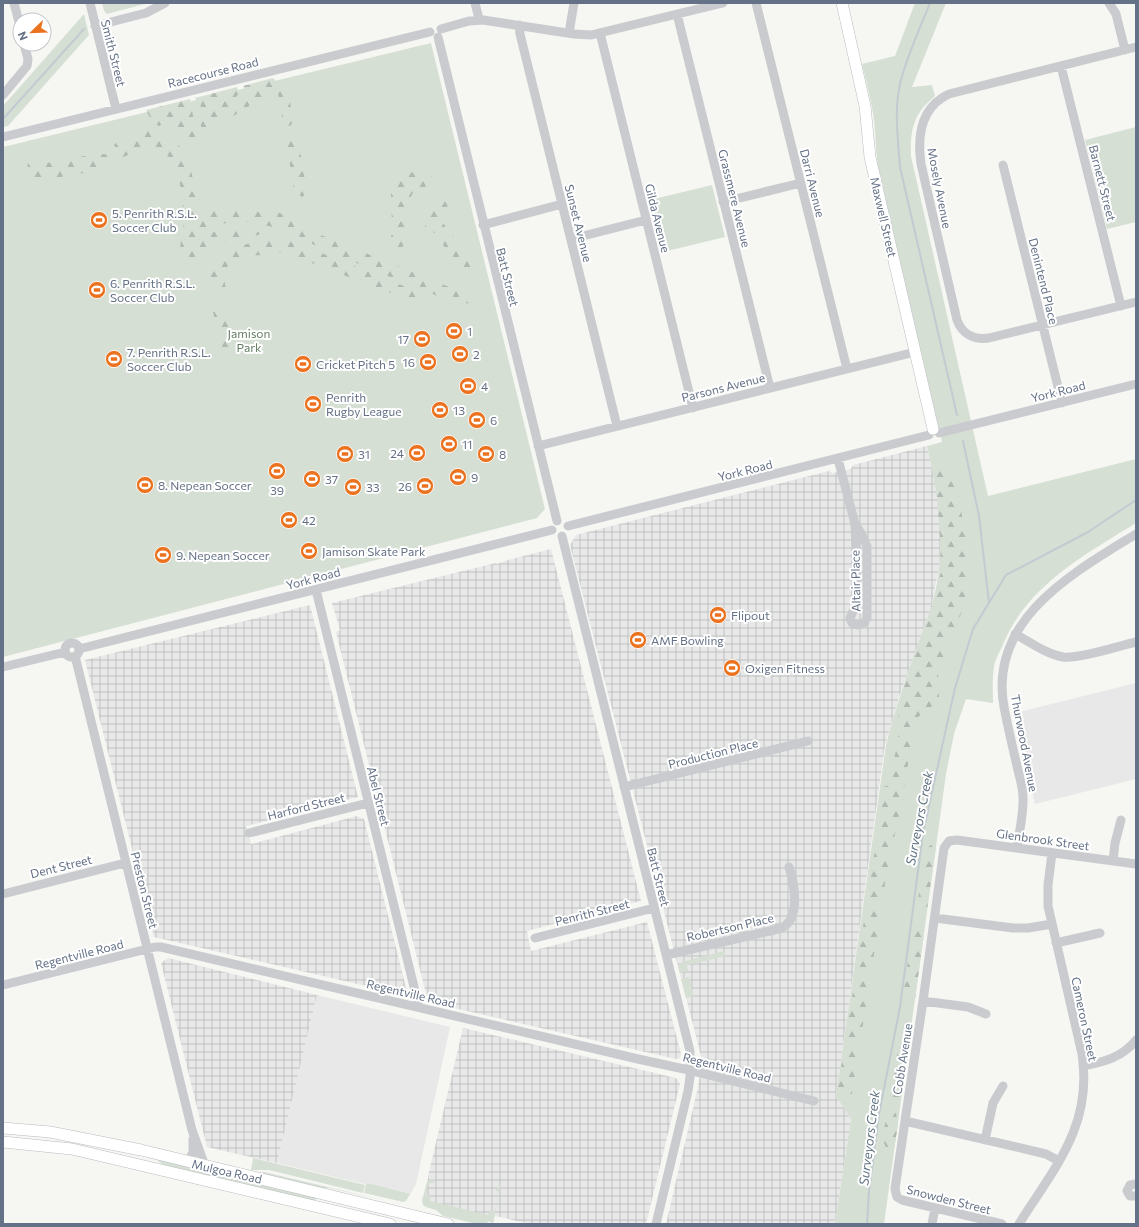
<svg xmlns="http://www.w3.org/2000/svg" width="1139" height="1227" viewBox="0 0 1139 1227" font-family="Commissioner,sans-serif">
<defs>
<pattern id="industrial-grid" width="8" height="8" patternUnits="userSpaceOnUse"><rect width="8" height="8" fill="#e7e8e7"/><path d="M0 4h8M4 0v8" fill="none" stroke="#bfc0c1"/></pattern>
<pattern id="forest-firs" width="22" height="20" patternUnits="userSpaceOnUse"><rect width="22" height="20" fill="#d6dfd4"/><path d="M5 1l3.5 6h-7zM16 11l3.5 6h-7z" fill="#b1b9b2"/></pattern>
</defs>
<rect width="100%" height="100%" fill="#f6f7f3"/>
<path fill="#e7e8e7" d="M1136,683V779L1035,804L1015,713Z
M317,995L450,1027L416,1184L410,1195L277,1163Z"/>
<path fill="url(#industrial-grid)" d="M927,446L937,492L941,542L939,568L931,608L899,697L885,745L836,1096L851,1119L835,1224H666L698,1087L702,1060L570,545L576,535L829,471L833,473L851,469L853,465Z
M551,549L641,901L527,931L531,951L647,922L681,1054L680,1058L676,1059L428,1002L336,632L340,630L332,603L496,563L497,564L508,560Z
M310,605L358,797L246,826L251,844L357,816L364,819L406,988L401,994L154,937L85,660Z
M168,958L317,995L277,1163L207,1147L161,963Z
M463,1028L676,1078L680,1084L646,1224H531L495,1216L493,1223L427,1207L424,1205L429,1172Z"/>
<path fill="#d6dfd4" d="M102,3H148L107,14L104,11Z
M915,3H946L912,87L932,85L935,96C914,113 910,129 911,156L988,496L1136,459V523C1083,556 1026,586 1002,647C999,653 995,660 994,667C992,679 993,691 993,703L966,699L954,734L946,774L884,1224H835L851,1119L836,1096L886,745C894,711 906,679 917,646C927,620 937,595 939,567C944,526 936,486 927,446L942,442L878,166C875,148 876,131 873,113C870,96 866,80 862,64L895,56Z
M84,14L89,35L8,126L3,127V106Z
M431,43L545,509L537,518L3,657V147Z
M1136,127V222L1107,229L1085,140Z
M712,185L725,237L663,252L650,200Z
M724,951L726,956L687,965L688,971L680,973L678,967L682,962Z
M689,977L694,996L686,998L681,979Z
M157,1158L316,1196L315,1203L195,1174L162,1164L157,1160Z
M253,1158L365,1185L363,1193L269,1170H251Z
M264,1172L277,1175L387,1201L329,1188H312L257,1173Z
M431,1179L434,1180V1183H429L426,1194L430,1196V1201L488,1215L490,1210L495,1211L499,1192L495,1190L499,1187L502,1180L493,1222L488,1221L487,1224H477L443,1216L436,1210L426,1207L423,1205L422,1200L427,1182Z
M366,1184H371L410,1194L406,1201L401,1202L399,1200V1201L364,1193Z"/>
<path fill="url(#forest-firs)" d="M273,78L289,94L293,122L290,126L285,125L283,122L277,88L205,134L200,124L204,111L195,98L237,87L239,93L236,97L243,103L250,99L243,86Z
M190,99L195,127L201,138L191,144L173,130L166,123L159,126L153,123L146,110Z
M149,127C163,135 181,143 188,158L200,208L280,213L312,228L321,235L469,295L481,300L483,306L479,309L470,304L438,296L373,270L310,243L289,230L248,222L226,223L197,231L196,241L211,232L245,230L263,232L258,235L214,244L203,249L198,259L193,261L184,256L180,250L181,238L185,217L179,178L183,176V171L178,170L174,159L151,149L144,150L145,159L137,162L130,154L90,172L54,178L48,175L42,176L39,180L30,177L27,171L28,163L34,159L55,164L84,156L103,154L110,155L118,151L114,145L122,137L126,144L130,146L127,139L135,136L138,138Z
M294,132C301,152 306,173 305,195L302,197L294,191L285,133Z
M423,169L434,179L433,185L415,189L403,211L407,242L399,250L386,249L392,234L391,189L403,175Z
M437,201L448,202L447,210L442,220L447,230L471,254L476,265L470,270L477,280L472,285L462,275L461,263L447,254L439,234L425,230L426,213Z
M279,238L299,244L426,295V300L417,303L283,252L244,257L228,266L224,278L226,289L219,292L209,286L204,269C228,248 249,241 279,238Z
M219,309L225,313L232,342L228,349L222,348L213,312Z
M954,468L968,551L965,604L938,670L939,701L918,717L908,764L901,807L888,865L852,1094L843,1093L838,1087L882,806L883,787L890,785L900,725L897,707L927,622L941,572L940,536L935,472Z
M933,843L936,847L927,909L922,912L917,907L925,850Z
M918,929L924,934L915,999L909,1002L903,998L911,939Z
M906,1008L911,1015L910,1035C901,1044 908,1052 901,1062L896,1061C897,1054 900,1046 900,1039C899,1025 898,1020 906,1008Z
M900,1067L904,1070L900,1100L896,1101L892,1097L894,1072Z
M896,1113L898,1125L894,1149L889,1150L886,1148L882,1137L887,1116Z"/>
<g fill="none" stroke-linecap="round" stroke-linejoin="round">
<path stroke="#c2cbd1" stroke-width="2" d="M930,3C920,28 906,58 900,84C894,111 898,140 900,167L957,415
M3,119L84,29
M963,441L979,516L989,603
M867,1224L869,1191L879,1114L900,1007L923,833L955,688L973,629L1006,575L1088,532L1136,500"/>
<defs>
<path id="major" d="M842,3L865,106L870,157L933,429
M3,1128L50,1132L141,1150L448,1224
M3,1142L72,1149L390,1224"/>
</defs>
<use href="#major" stroke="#b9bcc0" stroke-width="12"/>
<path stroke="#c9cbcf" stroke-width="9" d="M14,3L20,26
M90,3L116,109
M475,3L479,19
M756,3L847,369
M1109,3L1116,14L1125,50
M677,14L770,388
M519,25L520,34L617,426
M95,26L146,13L165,3
M441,29L469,21L483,20L574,34L591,35L723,3
M569,33L574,3
M600,33L693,408
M438,37L557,521
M1136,47L949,94C921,107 917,136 921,164L957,320C962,334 974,340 989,338L1136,302
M1061,66L1121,306
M3,95L27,66L28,59L24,44
M3,137L430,32
M1003,165L1062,403
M723,202L801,183
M483,225L562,204
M571,239L646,220
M939,433L1136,384
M538,446L915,352
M838,459L855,524L856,547V601L855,607L850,618L852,623L858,625L864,623L867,618V546L862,535L855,524
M568,526L929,435
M562,536L690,1051V1077L688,1091L656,1224
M316,590L419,1007
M1015,634C1030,642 1046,654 1063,657C1080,659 1118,646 1136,642
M65 650a7 7 0 1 1 14 0a7 7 0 1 1-14 0Z
M79,649L552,530
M75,656L192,1130L205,1166
M3,667L65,652
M624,787L808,741
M249,833L368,803
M1017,848C1019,832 1024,812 1023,797C1023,788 1020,779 1018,770C1013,749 1008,728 1004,707C988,619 1073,573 1136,534
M1113,861L1115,843L1121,820
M3,894L125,863
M935,918L1013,928H1028L1052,924
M535,938L654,908
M1056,943L1100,933
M666,955L774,930C778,929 783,928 786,925C800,913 794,882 789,867
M3,985L155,947H161L638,1059L684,1069L814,1101
M923,1001L968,1007L986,1014
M1083,1066C1104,1062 1123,1057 1136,1040
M905,1121L895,1189L897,1197L902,1200L1002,1224
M985,1140L993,1103L1003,1086
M1059,1161L1046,1154L905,1121L923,1001L944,848L949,841L957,840L1136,864
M187,1162L193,1153V1139
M1136,1184L1130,1185L1127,1191L1130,1196H1136
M932,1224L935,1208
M1019,1224C1054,1168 1093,1126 1082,1054L1048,906V885L1052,853"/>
<use href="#major" stroke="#fff" stroke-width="11"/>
</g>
<defs>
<symbol id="stadium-disc" viewBox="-11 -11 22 22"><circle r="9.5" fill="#eb721f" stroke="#fff"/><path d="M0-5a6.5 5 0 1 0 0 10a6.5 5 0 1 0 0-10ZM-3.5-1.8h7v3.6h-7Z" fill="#fff"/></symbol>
</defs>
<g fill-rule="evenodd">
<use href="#stadium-disc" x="89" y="210" width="20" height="20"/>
<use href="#stadium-disc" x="87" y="280" width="20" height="20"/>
<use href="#stadium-disc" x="444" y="321" width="20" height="20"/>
<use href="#stadium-disc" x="412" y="329" width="20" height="20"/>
<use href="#stadium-disc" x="450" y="344" width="20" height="20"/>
<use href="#stadium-disc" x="104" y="349" width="20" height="20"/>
<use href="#stadium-disc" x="418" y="352" width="20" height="20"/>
<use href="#stadium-disc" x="293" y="354" width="20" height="20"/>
<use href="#stadium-disc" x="458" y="376" width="20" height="20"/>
<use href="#stadium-disc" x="303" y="394" width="20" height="20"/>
<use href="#stadium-disc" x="430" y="400" width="20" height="20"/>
<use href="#stadium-disc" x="467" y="410" width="20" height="20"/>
<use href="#stadium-disc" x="439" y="434" width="20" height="20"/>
<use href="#stadium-disc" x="407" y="443" width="20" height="20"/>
<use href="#stadium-disc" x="335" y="444" width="20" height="20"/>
<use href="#stadium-disc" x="476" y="444" width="20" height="20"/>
<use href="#stadium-disc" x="267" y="461" width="20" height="20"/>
<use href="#stadium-disc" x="448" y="467" width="20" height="20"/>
<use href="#stadium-disc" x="302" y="469" width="20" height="20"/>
<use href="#stadium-disc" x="135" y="475" width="20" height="20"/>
<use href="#stadium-disc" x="415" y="476" width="20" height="20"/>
<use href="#stadium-disc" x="343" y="477" width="20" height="20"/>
<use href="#stadium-disc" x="279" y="510" width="20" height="20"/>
<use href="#stadium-disc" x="299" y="541" width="20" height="20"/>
<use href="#stadium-disc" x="153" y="545" width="20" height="20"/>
<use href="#stadium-disc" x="708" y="605" width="20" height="20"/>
<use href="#stadium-disc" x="628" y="630" width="20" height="20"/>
<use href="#stadium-disc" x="722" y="658" width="20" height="20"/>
</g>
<g text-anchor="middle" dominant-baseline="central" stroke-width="4" stroke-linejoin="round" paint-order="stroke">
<g font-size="12" fill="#647186" stroke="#fff">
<text transform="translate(114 53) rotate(76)">Smith Street</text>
<text transform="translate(213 72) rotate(-14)">Racecourse Road</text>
<text transform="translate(813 183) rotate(76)">Darri Avenue</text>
<text transform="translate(1103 183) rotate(76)">Barnett Street</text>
<text transform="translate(940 188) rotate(79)">Mosely Avenue</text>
<text transform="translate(735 198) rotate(76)">Grassmere Avenue</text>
<text transform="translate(884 217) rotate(77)">Maxwell Street</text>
<text transform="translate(658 218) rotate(76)">Gilda Avenue</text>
<text transform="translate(579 223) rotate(76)">Sunset Avenue</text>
<text transform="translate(508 277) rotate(76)">Batt Street</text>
<text transform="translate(1044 281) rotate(76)">Denintend Place</text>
<text transform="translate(723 387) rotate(-14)">Parsons Avenue</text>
<text transform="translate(1058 391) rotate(-14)">York Road</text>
<text transform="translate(745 470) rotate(-14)">York Road</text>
<text transform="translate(313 578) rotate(-15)">York Road</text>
<text transform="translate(855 581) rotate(-91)">Altair Place</text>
<text transform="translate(1025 743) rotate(79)">Thurwood Avenue</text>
<text transform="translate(713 753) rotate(-14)">Production Place</text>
<text transform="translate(379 796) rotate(76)">Abel Street</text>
<text transform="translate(306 806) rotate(-14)">Harford Street</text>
<text transform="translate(1043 839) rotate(8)">Glenbrook Street</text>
<text transform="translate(61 866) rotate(-14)">Dent Street</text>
<text transform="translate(659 877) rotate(76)">Batt Street</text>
<text transform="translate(145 890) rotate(76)">Preston Street</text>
<text transform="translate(592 912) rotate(-14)">Penrith Street</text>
<text transform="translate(730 927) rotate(-13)">Robertson Place</text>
<text transform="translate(79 954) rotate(-14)">Regentville Road</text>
<text transform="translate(411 993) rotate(13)">Regentville Road</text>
<text transform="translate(1085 1019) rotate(78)">Cameron Street</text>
<text transform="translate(902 1059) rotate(-81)">Cobb Avenue</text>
<text transform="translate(727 1067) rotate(14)">Regentville Road</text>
<text transform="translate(227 1171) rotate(13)">Mulgoa Road</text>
<text transform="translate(949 1199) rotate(14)">Snowden Street</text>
</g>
<g font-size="12" fill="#647186" stroke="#fff" text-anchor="start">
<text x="112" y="213">5. Penrith R.S.L.<tspan x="112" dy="14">Soccer Club</tspan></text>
<text x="110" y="283">6. Penrith R.S.L.<tspan x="110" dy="14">Soccer Club</tspan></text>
<text x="467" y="331">1</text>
<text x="409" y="339" text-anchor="end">17</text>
<text x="127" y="352">7. Penrith R.S.L.<tspan x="127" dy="14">Soccer Club</tspan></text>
<text x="473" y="354">2</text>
<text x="415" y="362" text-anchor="end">16</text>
<text x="316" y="364">Cricket Pitch 5</text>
<text x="481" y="386">4</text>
<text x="326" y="397">Penrith<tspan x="326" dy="14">Rugby League</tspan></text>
<text x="453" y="410">13</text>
<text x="490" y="420">6</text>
<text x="462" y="444">11</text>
<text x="404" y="453" text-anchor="end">24</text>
<text x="358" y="454">31</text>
<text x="499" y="454">8</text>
<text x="471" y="477">9</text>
<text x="325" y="479">37</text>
<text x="158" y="485">8. Nepean Soccer</text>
<text x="412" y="486" text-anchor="end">26</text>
<text x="366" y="487">33</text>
<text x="277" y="490" text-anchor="middle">39</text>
<text x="302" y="520">42</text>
<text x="322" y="551">Jamison Skate Park</text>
<text x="176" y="555">9. Nepean Soccer</text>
<text x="731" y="615">Flipout</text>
<text x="651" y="640">AMF Bowling</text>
<text x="745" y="668">Oxigen Fitness</text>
</g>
<g font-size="12" fill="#647d64" stroke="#fff">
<text x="249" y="333">Jamison<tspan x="249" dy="14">Park</tspan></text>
</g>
<g font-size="13" font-style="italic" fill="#607382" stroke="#fff">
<text transform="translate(919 818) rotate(-79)">Surveyors Creek</text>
<text transform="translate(869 1138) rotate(-83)">Surveyors Creek</text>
</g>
</g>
<rect width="1139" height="1227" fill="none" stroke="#647186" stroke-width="8"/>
<g transform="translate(32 32) rotate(247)"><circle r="19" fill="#ffffff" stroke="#c1c6cf"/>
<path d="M0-3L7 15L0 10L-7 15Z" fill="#eb721f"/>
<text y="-6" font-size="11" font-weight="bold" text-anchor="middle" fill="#647186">N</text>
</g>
</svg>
